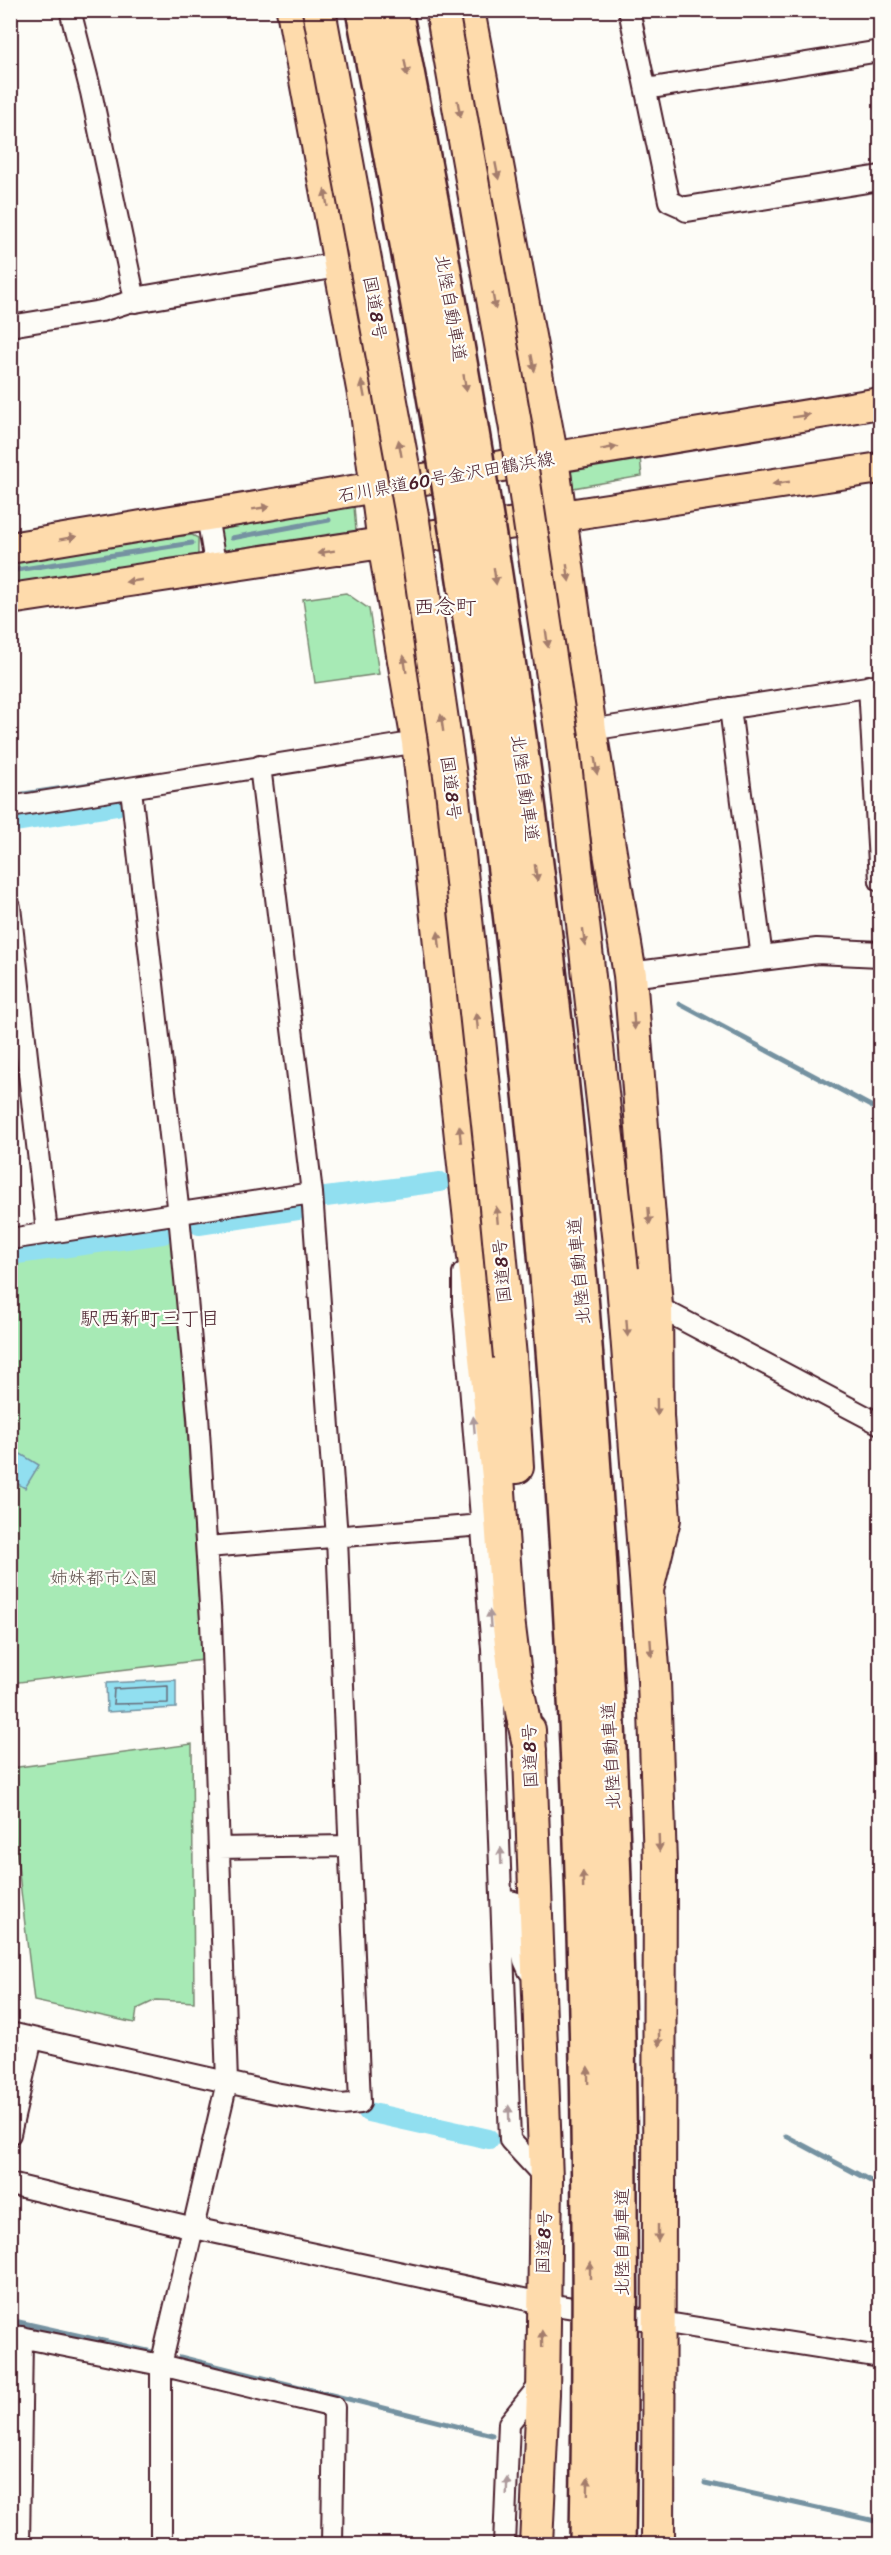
<svg xmlns="http://www.w3.org/2000/svg" width="891" height="2555" viewBox="0 0 891 2555" font-family="Sriracha,'Klee One',sans-serif">
<rect width="100%" height="100%" fill="#fdfcf7"/>
<filter id="ink" filterUnits="userSpaceOnUse"><feTurbulence type="fractalNoise" baseFrequency=".0167" numOctaves="2"/><feDisplacementMap in="SourceGraphic" scale="12" xChannelSelector="R" yChannelSelector="G"/><feConvolveMatrix kernelMatrix="1 2 1 2 8 2 1 2 1" color-interpolation-filters="sRGB"/></filter>
<g filter="url(#ink)">
<path fill="#a7eab5" stroke="#788470" stroke-width="1.5" d="M640,457L642,476L573,488L571,469Z
M354,506L356,531L222,551L217,530Z
M192,535L198,538V554L194,558L11,585V556Z
M346,593L369,609L379,674L315,683L303,599Z
M174,1237L203,1660L11,1683L10,1260Z
M192,1744L194,2002L156,2000L137,2009L135,2023L34,2001L11,1806V1768Z"/>
<path fill="#91dff0" stroke="#7592a1" stroke-width="1.5" d="M19,1453L39,1465L25,1488L11,1480V1467Z
M176,1680V1708L107,1712L106,1683Z"/>
<g fill="none" stroke-linecap="round" stroke-linejoin="round">
<path stroke="#666c7a" stroke-width="1.5" d="M168,1686V1703L113,1704L114,1689Z"/>
<path stroke="#7592a1" stroke-width="5" d="M232,538L329,520
M10,571L192,543
M10,796L125,779
M680,1004L880,1111
M786,2136L880,2186
M10,2320L152,2352
M180,2357L492,2435
M705,2483L880,2522"/>
<path stroke="#91dff0" stroke-width="20" d="M14,822L116,806
M318,1198L440,1182
M199,1225L298,1210
M10,1255L163,1234
M368,2112L489,2139"/>
<defs>
<path id="minor" d="M629,10L669,201L687,209
M646,89L880,51
M10,326L101,311L135,300L91,92L70,10
M207,516L216,569
M869,686L880,881
M730,708L762,958
M590,730L880,685
M131,789L179,1215L198,1416L211,1621L227,2082L161,2365V2544
M10,807L418,742
M10,907L47,1232
M10,1239L312,1193
M463,1273V1302L492,1649L510,2140L546,2179
M656,1306L880,1424
M207,1547L483,1525
M219,1848L349,1846
M507,1901L514,1902L524,1960L529,1971
M10,2033L275,2093L342,2105L360,2103L337,1538L312,1193L260,766
M10,2134L32,2038
M10,2184L194,2228L542,2303L880,2357
M10,2335L161,2365L334,2407L332,2544
M19,2544L22,2337
M504,2544L509,2423L543,2381"/>
<path id="tertiary" d="M687,209L880,178
M135,300L338,265
M630,975L817,951L880,954"/>
<path id="primary" d="M10,548L880,403
M10,599L880,468"/>
<path id="trunk" d="M293,10L366,405L384,543L418,742L498,1477L508,1619L516,1683L530,1750
M468,10L552,459L590,730L630,975L656,1306L657,1416L664,1519L647,1590
M622,1270L654,1680L660,1864L658,2544
M510,1357L517,1467
M529,1730L546,2179L543,2394L536,2544"/>
</defs>
<use href="#minor" stroke="#4a1f2b" stroke-width="24"/>
<use href="#tertiary" stroke="#4a1f2b" stroke-width="28"/>
<use href="#primary" stroke="#4a1f2b" stroke-width="34"/>
<use href="#trunk" stroke="#4a1f2b" stroke-width="36"/>
<use href="#minor" stroke="#fdfcf7" stroke-width="20"/>
<use href="#tertiary" stroke="#fdfcf7" stroke-width="24"/>
<use href="#primary" stroke="#fedbac" stroke-width="30"/>
<use href="#trunk" stroke="#fedbac" stroke-width="32"/>
<defs>
<path id="trunk-bridge" d="M319,10L413,521L452,789L489,1133L510,1357
M442,10L516,429L562,737L622,1270"/>
<path id="motorway-bridge" d="M363,10C420,304 472,598 508,895C574,1443 597,1993 587,2544
M395,10C468,383 530,759 567,1137C612,1607 627,2072 618,2544"/>
</defs>
<use href="#trunk-bridge" stroke="#4a1f2b" stroke-width="36" stroke-linecap="butt"/>
<use href="#motorway-bridge" stroke="#4a1f2b" stroke-width="38" stroke-linecap="butt"/>
<use href="#trunk-bridge" stroke="#fedbac" stroke-width="32"/>
<use href="#motorway-bridge" stroke="#fedbac" stroke-width="33"/>
</g>
<defs><path id="oneway-solid" d="M-6-.8H1V-3.2L6.5 0L1 3.2V.8H-6Z" transform="scale(1.5)"/></defs>
<g fill="#a47d6c">
<use href="#oneway-solid" transform="translate(406 68) rotate(79)"/>
<use href="#oneway-solid" transform="translate(459 109) rotate(80)"/>
<use href="#oneway-solid" transform="translate(497 171) rotate(79)"/>
<use href="#oneway-solid" transform="translate(326 198) rotate(-100)"/>
<use href="#oneway-solid" transform="translate(494 301) rotate(80)"/>
<use href="#oneway-solid" transform="translate(533 363) rotate(79)"/>
<use href="#oneway-solid" transform="translate(465 383) rotate(80)"/>
<use href="#oneway-solid" transform="translate(363 389) rotate(-101)"/>
<use href="#oneway-solid" transform="translate(801 416) rotate(-9)"/>
<use href="#oneway-solid" transform="translate(400 448) rotate(-100)"/>
<use href="#oneway-solid" transform="translate(609 448) rotate(-10)"/>
<use href="#oneway-solid" transform="translate(781 483) rotate(172)"/>
<use href="#oneway-solid" transform="translate(261 508) rotate(-9)"/>
<use href="#oneway-solid" transform="translate(68 538) rotate(-10)"/>
<use href="#oneway-solid" transform="translate(326 552) rotate(171)"/>
<use href="#oneway-solid" transform="translate(568 573) rotate(82)"/>
<use href="#oneway-solid" transform="translate(495 576) rotate(82)"/>
<use href="#oneway-solid" transform="translate(134 581) rotate(172)"/>
<use href="#oneway-solid" transform="translate(547 639) rotate(82)"/>
<use href="#oneway-solid" transform="translate(405 664) rotate(-99)"/>
<use href="#oneway-solid" transform="translate(442 723) rotate(-98)"/>
<use href="#oneway-solid" transform="translate(596 766) rotate(81)"/>
<use href="#oneway-solid" transform="translate(536 873) rotate(82)"/>
<use href="#oneway-solid" transform="translate(584 937) rotate(83)"/>
<use href="#oneway-solid" transform="translate(439 940) rotate(-96)"/>
<use href="#oneway-solid" transform="translate(477 1021) rotate(-96)"/>
<use href="#oneway-solid" transform="translate(634 1021) rotate(86)"/>
<use href="#oneway-solid" transform="translate(460 1134) rotate(-96)"/>
<use href="#oneway-solid" transform="translate(497 1215) rotate(-95)"/>
<use href="#oneway-solid" transform="translate(649 1216) rotate(86)"/>
<use href="#oneway-solid" transform="translate(627 1328) rotate(86)"/>
<use href="#oneway-solid" transform="translate(657 1407) rotate(89)"/>
<use href="#oneway-solid" transform="translate(651 1648) rotate(86)"/>
<use href="#oneway-solid" transform="translate(659 1843) rotate(88)"/>
<use href="#oneway-solid" transform="translate(583 1880) rotate(-91)"/>
<use href="#oneway-solid" transform="translate(659 2038) rotate(90)"/>
<use href="#oneway-solid" transform="translate(588 2075) rotate(-91)"/>
<use href="#oneway-solid" transform="translate(658 2233) rotate(90)"/>
<use href="#oneway-solid" transform="translate(590 2270) rotate(-90)"/>
<use href="#oneway-solid" transform="translate(542 2339) rotate(-91)"/>
<use href="#oneway-solid" transform="translate(588 2486) rotate(-89)"/>
</g>
<g fill="#ac999b">
<use href="#oneway-solid" transform="translate(474 1425) rotate(-95)"/>
<use href="#oneway-solid" transform="translate(490 1619) rotate(-94)"/>
<use href="#oneway-solid" transform="translate(501 1856) rotate(-92)"/>
<use href="#oneway-solid" transform="translate(509 2114) rotate(-92)"/>
<use href="#oneway-solid" transform="translate(507 2486) rotate(-88)"/>
</g>
</g>
<g text-anchor="middle" dominant-baseline="central" stroke-width="4.5" stroke-linejoin="round" paint-order="stroke">
<g font-size="18" fill="#4a1f2b" stroke="#fdfcf7">
<text transform="translate(375 308) rotate(80)">国道8号</text>
<text transform="translate(451 308) rotate(80)">北陸自動車道</text>
<text transform="translate(446 477) rotate(-10)">石川県道60号金沢田鶴浜線</text>
<text transform="translate(451 788) rotate(83)">国道8号</text>
<text transform="translate(525 788) rotate(82)">北陸自動車道</text>
<text transform="translate(502 1271) rotate(-95)">国道8号</text>
<text transform="translate(579 1271) rotate(-95)">北陸自動車道</text>
<text transform="translate(530 1756) rotate(-92)">国道8号</text>
<text transform="translate(611 1756) rotate(-93)">北陸自動車道</text>
<text transform="translate(544 2242) rotate(-88)">国道8号</text>
<text transform="translate(622 2242) rotate(-90)">北陸自動車道</text>
</g>
<g font-size="18" fill="#61524e" stroke="#fdfcf7">
<text x="104" y="1578">姉妹都市公園</text>
</g>
<g font-size="20" fill="#4a1f2b" stroke="#fdfcf7">
<text x="150" y="1318">駅西新町三丁目</text>
</g>
<g font-size="21" fill="#4a1f2b" stroke="#fdfcf7">
<text x="445" y="607">西念町</text>
</g>
</g>
<rect width="891" height="2555" fill="none" stroke="#fdfcf7" stroke-width="36"/>
<rect x="18" y="18" width="855" height="2519" fill="none" stroke="#4a1f2b" stroke-width="2" filter="url(#ink)"/>
</svg>
